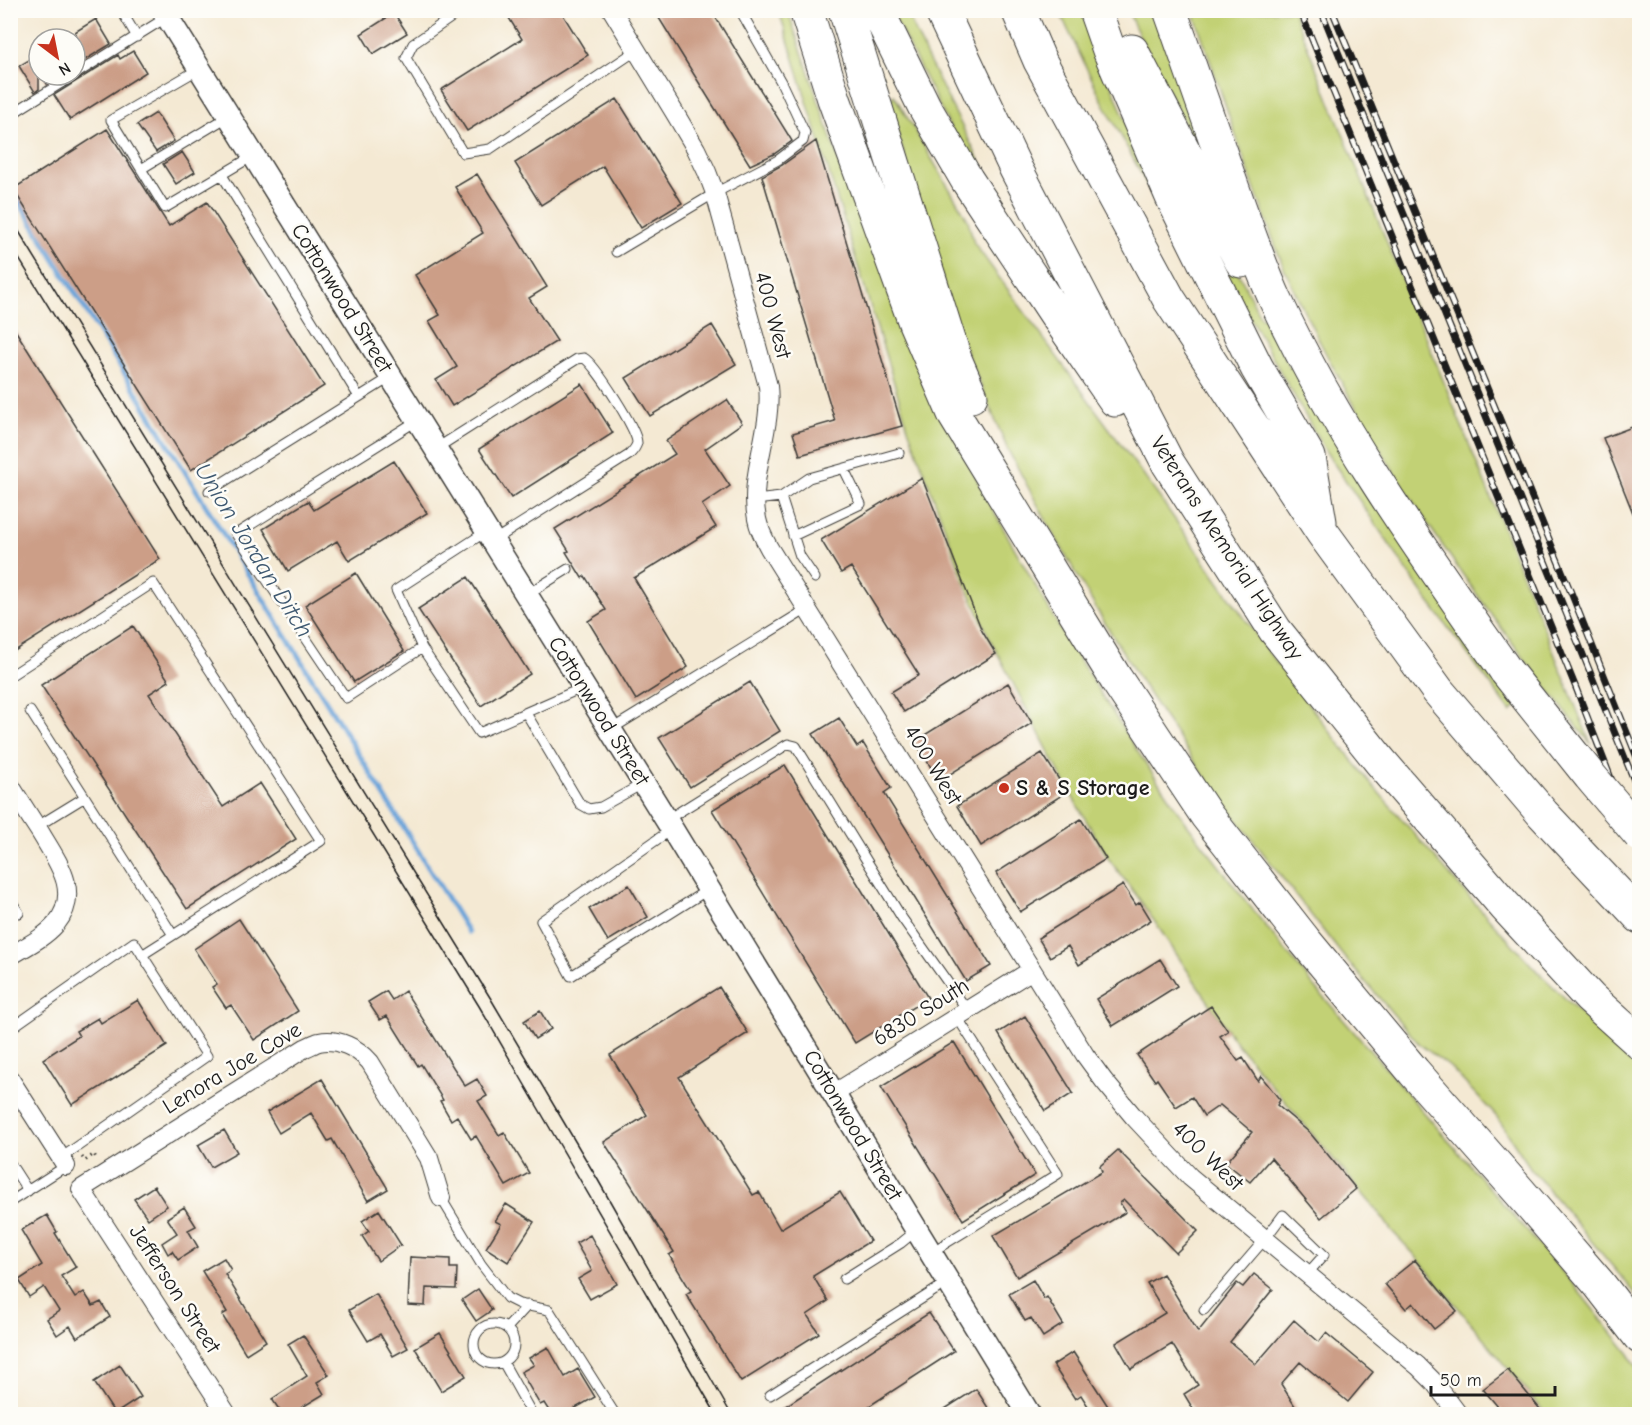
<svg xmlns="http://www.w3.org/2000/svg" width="1650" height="1425" viewBox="0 0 1650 1425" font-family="'Comic Neue',sans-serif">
<rect width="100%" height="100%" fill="#fdfcf7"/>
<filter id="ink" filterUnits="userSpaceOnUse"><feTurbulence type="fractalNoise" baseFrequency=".0167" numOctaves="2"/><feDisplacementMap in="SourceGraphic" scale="12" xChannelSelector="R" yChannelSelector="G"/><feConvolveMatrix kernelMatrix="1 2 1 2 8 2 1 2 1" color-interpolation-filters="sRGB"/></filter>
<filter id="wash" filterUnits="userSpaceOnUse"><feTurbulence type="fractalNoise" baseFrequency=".008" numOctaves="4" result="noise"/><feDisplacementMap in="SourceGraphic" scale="24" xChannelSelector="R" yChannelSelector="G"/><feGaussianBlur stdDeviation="1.35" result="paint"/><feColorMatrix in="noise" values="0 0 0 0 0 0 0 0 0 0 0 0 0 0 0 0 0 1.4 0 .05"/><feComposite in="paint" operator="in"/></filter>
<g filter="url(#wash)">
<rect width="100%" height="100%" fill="#f4e9d3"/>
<path fill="#c2d174" stroke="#6f7648" stroke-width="1.5" d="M779,11H788L839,161L954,434L989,503L1063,634L1136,749L1182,817L1245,900L1314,986L1573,1284L1629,1354L1639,1370V1414H1546L1413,1253L1391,1230L1383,1218L1237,1044L1140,900L1108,858L1069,791L989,637L964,580L908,428Z
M891,11H906L927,57L982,166L973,172Z
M1059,11H1082L1164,217L1100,96Z
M1128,11H1153L1168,46L1206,159H1203L1135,27Z
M1193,11H1293L1591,744C1473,597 1362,441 1284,268C1277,251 1271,234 1265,217C1239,149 1217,79 1193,11Z
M1143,83L1261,318L1265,316L1290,368L1292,367L1517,705L1511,712L1426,598L1326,452L1233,288Z
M894,95L968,220L974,243L1157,494L1277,664L1368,780L1463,890L1535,969L1639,1070V1298L1531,1169L1497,1117L1450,1067L1419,1044L1343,956L1235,817L1200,770L1143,685L1097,610L1049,526L1007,448L959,334L888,102Z"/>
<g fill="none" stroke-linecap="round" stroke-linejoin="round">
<path stroke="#69a3d9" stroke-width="5" d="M10,187L468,932"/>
</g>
<g id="blocks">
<path fill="#cc9e87" d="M504,10H560L588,55L467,131L441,90L522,39Z
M654,10H711L792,141L774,154L750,165Z
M394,13L407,33L373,54L361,34Z
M96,19L111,44L75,66V32Z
M133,51L146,72L70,120L54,95L118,55L120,59Z
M39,54V89L35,92L19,66Z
M42,75H61L47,84Z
M617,99L682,203L641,228L603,166L541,205L515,163Z
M156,113L174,141L156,152L137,125Z
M107,129L169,226L207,202L324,386L191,470L13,189Z
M816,141L902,426L800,455L793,433L835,421L762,176L782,165Z
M182,152L195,172L176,184L163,164Z
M477,174L547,287L529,298L557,341L452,406L436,380L457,367L429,321L440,315L415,275L483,233L455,187Z
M10,322L160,559L10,654Z
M712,325L736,364L650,416L626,378Z
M582,384L613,433L511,498L479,449Z
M727,400L742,423L705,449L730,486L702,505L716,527L634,578L688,667L636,700L588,621L606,610L585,576L582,578L566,552L569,551L555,529L675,454L666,441Z
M1640,424V528H1639L1603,438Z
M394,461L427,513L349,561L337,541L288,571L263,529L308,501L314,510Z
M922,478L982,631L996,654L904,712L891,692L919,675L851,567L841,573L821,540Z
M356,573L404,651L354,682L305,605Z
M468,577L530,674L481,706L418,609Z
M133,626L169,681L149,694L223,807L260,783L296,839L187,909L41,685Z
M750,682L780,731L690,787L659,738Z
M1008,683L1032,723L939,781L915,741Z
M839,718L857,747L863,743L891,788L884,793L991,966L966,981L813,734Z
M1042,753L1067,792L981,846L957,806Z
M785,765L928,998L855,1043L712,810Z
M1081,819L1106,859L1020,912L996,873Z
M629,885L648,917L608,941L589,909Z
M1123,885L1136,905L1140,902L1151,920L1079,965L1068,946L1050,957L1038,938Z
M239,919L298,1011L254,1040L231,1005L226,1008L212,987L217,984L194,949Z
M1160,959L1177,986L1113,1026L1096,999Z
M719,987L748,1033L679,1077L753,1195L759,1192L780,1229L840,1192L870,1241L813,1276L828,1301L807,1315L819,1333L741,1382L686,1294L691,1291L669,1255L674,1252L604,1142L647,1115L610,1055Z
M386,991L392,1000L405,991L465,1086L477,1079L487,1096L478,1101L499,1135L504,1132L529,1173L506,1186L476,1136L471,1139L457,1116L451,1120L440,1101L443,1100L421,1064L418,1066L387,1016L380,1020L368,1002Z
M138,1000L167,1046L72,1105L43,1059L79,1036L76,1031L98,1018L101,1023Z
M1211,1006L1228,1031L1220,1036L1238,1061L1243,1058L1258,1081L1261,1076L1280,1100L1277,1105L1310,1133L1356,1189L1321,1218L1271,1158L1250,1182L1226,1163L1252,1132L1220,1105L1204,1116L1192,1097L1176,1107L1157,1079L1155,1081L1137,1055Z
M540,1011L551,1029L535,1039L524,1021Z
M1025,1016L1073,1093L1045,1111L998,1033Z
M954,1042L1035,1175L963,1220L881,1087Z
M322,1079L388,1189L368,1201L332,1139L328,1141L311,1113L279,1133L267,1112Z
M224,1130L237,1152L211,1167L198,1145Z
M1118,1150L1198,1231L1176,1253L1124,1200L1120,1203L1126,1212L1017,1277L993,1236L1102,1172L1100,1166Z
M154,1186L167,1206L148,1219L134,1199Z
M506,1204L534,1222L508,1262L486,1248L501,1224L495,1221Z
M184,1207L196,1226L188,1230L198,1247L178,1260L172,1251L168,1254L162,1243L177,1233L167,1218Z
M379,1210L401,1245L378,1261L362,1236L369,1231L362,1221Z
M47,1215L57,1232L55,1233L76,1267L61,1276L75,1298L84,1292L93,1306L101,1302L110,1317L77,1338L70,1326L57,1335L47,1319L59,1311L44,1287L29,1297L19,1280L42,1265L21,1230Z
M590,1235L617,1284L590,1299L578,1279L592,1271L576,1243Z
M410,1257L450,1259V1268H457L456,1289L426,1288L425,1306L408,1305Z
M224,1258L231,1270L225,1274L266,1341L246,1354L222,1315L227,1312L202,1271Z
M1415,1260L1457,1311L1434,1329L1413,1303L1406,1309L1385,1284Z
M1163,1274L1198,1332L1237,1283L1243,1287L1254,1274L1273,1289L1230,1342L1256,1364L1294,1320L1319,1342L1326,1333L1373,1372L1348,1402L1300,1362L1281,1384L1300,1414H1196L1184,1394L1198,1385L1172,1344L1131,1369L1116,1343L1165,1313L1147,1283Z
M1033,1280L1044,1299L1047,1297L1063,1324L1043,1337L1031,1318L1025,1321L1009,1294Z
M478,1289L492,1310L476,1321L462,1300Z
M376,1294L408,1348L393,1356L380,1334L368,1341L349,1310Z
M929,1313L954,1351L857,1414H773Z
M440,1333L466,1376L441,1391L415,1348Z
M303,1335L329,1375L317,1382L324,1394L291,1414H282L272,1399L307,1376L288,1344Z
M548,1347L565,1377L578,1369L595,1397L565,1414H551L544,1403L540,1405L521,1372L534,1365L529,1358Z
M1073,1352L1102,1397L1113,1414H1093L1081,1395L1075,1399L1053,1365Z
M120,1365L141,1397L115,1414L94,1382Z
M1508,1370L1544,1414H1504L1483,1389Z
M976,1389L992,1414H937Z"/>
</g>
</g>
<g filter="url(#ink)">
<use href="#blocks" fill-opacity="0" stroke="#3c3b37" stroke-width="1.5"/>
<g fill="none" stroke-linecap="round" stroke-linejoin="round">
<defs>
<path id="service" d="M121,10L137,37
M462,10L413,44L406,58L463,153L490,149L637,50
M199,69L111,120L165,208L253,156
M10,115L167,17
M141,169L229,116
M222,175L359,397
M616,252L715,193L778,160L803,141L805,133L781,82L740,10
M418,420L236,534L346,698L422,648L479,733L584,687
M437,448L577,359L584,358C595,364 638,431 637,443C636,448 632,452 629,455L493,541
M209,491L391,377
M781,497L809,478L899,453
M755,500L781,497L800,556L815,578
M793,536L861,504L844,469
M526,595L568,569
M422,648L396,590L487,531
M10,676L153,583L321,841L142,955
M30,711L173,935
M526,713L580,804L589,809L601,807L644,783
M610,730L807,609
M668,819L788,744L796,746L902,918L968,1011
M36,827L85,797
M672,829L541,921L571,976L709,889
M10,899L19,913
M10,1029L134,942L207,1056L61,1158
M10,1163L28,1191
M441,1198L481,1264L507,1298L519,1304L549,1310L615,1414
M10,1202L66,1166
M930,1253L1058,1174L957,1017
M844,1279L901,1243L917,1230
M1204,1310L1265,1239L1283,1215L1324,1255L1307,1274
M474 1344a20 20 0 1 1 40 0a20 20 0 1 1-40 0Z
M507,1328L528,1305
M503,1362L532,1414
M770,1395L948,1282"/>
<path id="minor" d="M612,10L676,115L696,149L707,172L715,193L768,386C773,430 748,475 757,519C759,529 764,539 769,548L1032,970L1085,1055L1104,1081L1134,1117L1190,1177L1418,1366L1434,1382L1458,1414
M10,785C20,801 30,817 40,832C57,861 82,892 56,924C44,938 25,947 10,956
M10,1079L66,1166
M835,1093L1032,970
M227,1414L81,1189L305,1048C310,1046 315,1043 319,1042C338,1038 358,1048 370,1062L429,1158L441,1198"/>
<path id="tertiary" d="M163,10L672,829L1029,1414"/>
<path id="motorway" d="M806,10L834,99L915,323L955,416L1116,679L1207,816L1305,941L1414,1072L1519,1191L1599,1284L1640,1337
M845,10L955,359L971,396
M877,10L924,106L967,180L1057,316L1115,400
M941,10L1016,169L1168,463L1275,630L1380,761L1505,906L1590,998L1640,1043
M1018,10L1040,61L1169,299L1322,532L1438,691L1543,814L1640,917
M1095,10L1109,50L1172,197L1257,368L1309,457L1320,522
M1170,10C1191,69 1211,128 1232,186C1246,225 1259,264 1276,301C1338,434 1422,551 1506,671
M1132,51L1241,261"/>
</defs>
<use href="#service" stroke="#3c3b37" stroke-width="11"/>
<use href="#minor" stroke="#3c3b37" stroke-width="20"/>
<use href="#tertiary" stroke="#3c3b37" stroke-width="25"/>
<use href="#motorway" stroke="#3c3b37" stroke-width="35"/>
<path stroke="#3c3b37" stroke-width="3" stroke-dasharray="1.5 4.5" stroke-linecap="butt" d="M82,1157L85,1161L94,1154L97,1160"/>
<use href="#service" stroke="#fff" stroke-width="9"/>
<use href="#minor" stroke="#fff" stroke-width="18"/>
<use href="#tertiary" stroke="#fff" stroke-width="22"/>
<use href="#motorway" stroke="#fff" stroke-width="33"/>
<path stroke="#1c1c1c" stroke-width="1.5" d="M10,217L491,999L598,1180L731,1414
M10,244L479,1006L716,1414"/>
<defs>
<path id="rail" d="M1300,10L1576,688L1640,853
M1321,10L1640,795
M1332,10L1572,595L1640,765"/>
</defs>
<use href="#rail" stroke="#1c1c1c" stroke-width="7"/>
<use href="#rail" stroke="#fdfcf7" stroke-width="4.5" stroke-dasharray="14" stroke-linecap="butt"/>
<defs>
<path id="motorway-bridge" d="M1506,671L1590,776L1640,835"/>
</defs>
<use href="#motorway-bridge" stroke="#3c3b37" stroke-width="35" stroke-linecap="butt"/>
<use href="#motorway-bridge" stroke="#fff" stroke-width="33"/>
</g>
</g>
<circle fill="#c8321e" stroke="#fdfcf7" stroke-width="2" cx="1004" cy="788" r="6"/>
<g text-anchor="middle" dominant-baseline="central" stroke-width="5" stroke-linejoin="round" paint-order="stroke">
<g font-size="22" fill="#1c1c1c" stroke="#fdfcf7">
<text transform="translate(342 298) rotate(58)">Cottonwood Street</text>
<text transform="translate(773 315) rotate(75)">400 West</text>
<text transform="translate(1227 548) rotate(57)">Veterans Memorial Highway</text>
<text transform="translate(599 711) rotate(58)">Cottonwood Street</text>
<text transform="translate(933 765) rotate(58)">400 West</text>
<text transform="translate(921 1012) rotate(-32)">6830 South</text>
<text transform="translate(232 1068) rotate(-31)">Lenora Joe Cove</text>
<text transform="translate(853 1125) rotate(59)">Cottonwood Street</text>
<text transform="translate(1208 1156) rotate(44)">400 West</text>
<text transform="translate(175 1289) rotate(57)">Jefferson Street</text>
</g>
<g font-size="22" font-weight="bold" fill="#1c1c1c" stroke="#fdfcf7" text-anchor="start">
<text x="1016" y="788">S &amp; S Storage</text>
</g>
<g font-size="24" font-style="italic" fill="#3f5971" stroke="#fdfcf7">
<text transform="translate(254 550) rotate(58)">Union Jordan Ditch</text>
</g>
</g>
<rect width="1650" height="1425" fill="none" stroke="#fdfcf7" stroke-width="36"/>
<g transform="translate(57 57) rotate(148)"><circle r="28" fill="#fdfcf7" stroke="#a3a29f" stroke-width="1.5"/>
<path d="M0-4.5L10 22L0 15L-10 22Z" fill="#c8321e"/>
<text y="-9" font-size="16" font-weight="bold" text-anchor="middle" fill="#1c1c1c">N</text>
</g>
<path d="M1431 1386v9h124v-9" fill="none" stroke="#1c1c1c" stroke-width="3"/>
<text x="1440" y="1386" font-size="18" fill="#1c1c1c" stroke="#fdfcf7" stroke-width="4.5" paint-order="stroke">50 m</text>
</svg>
